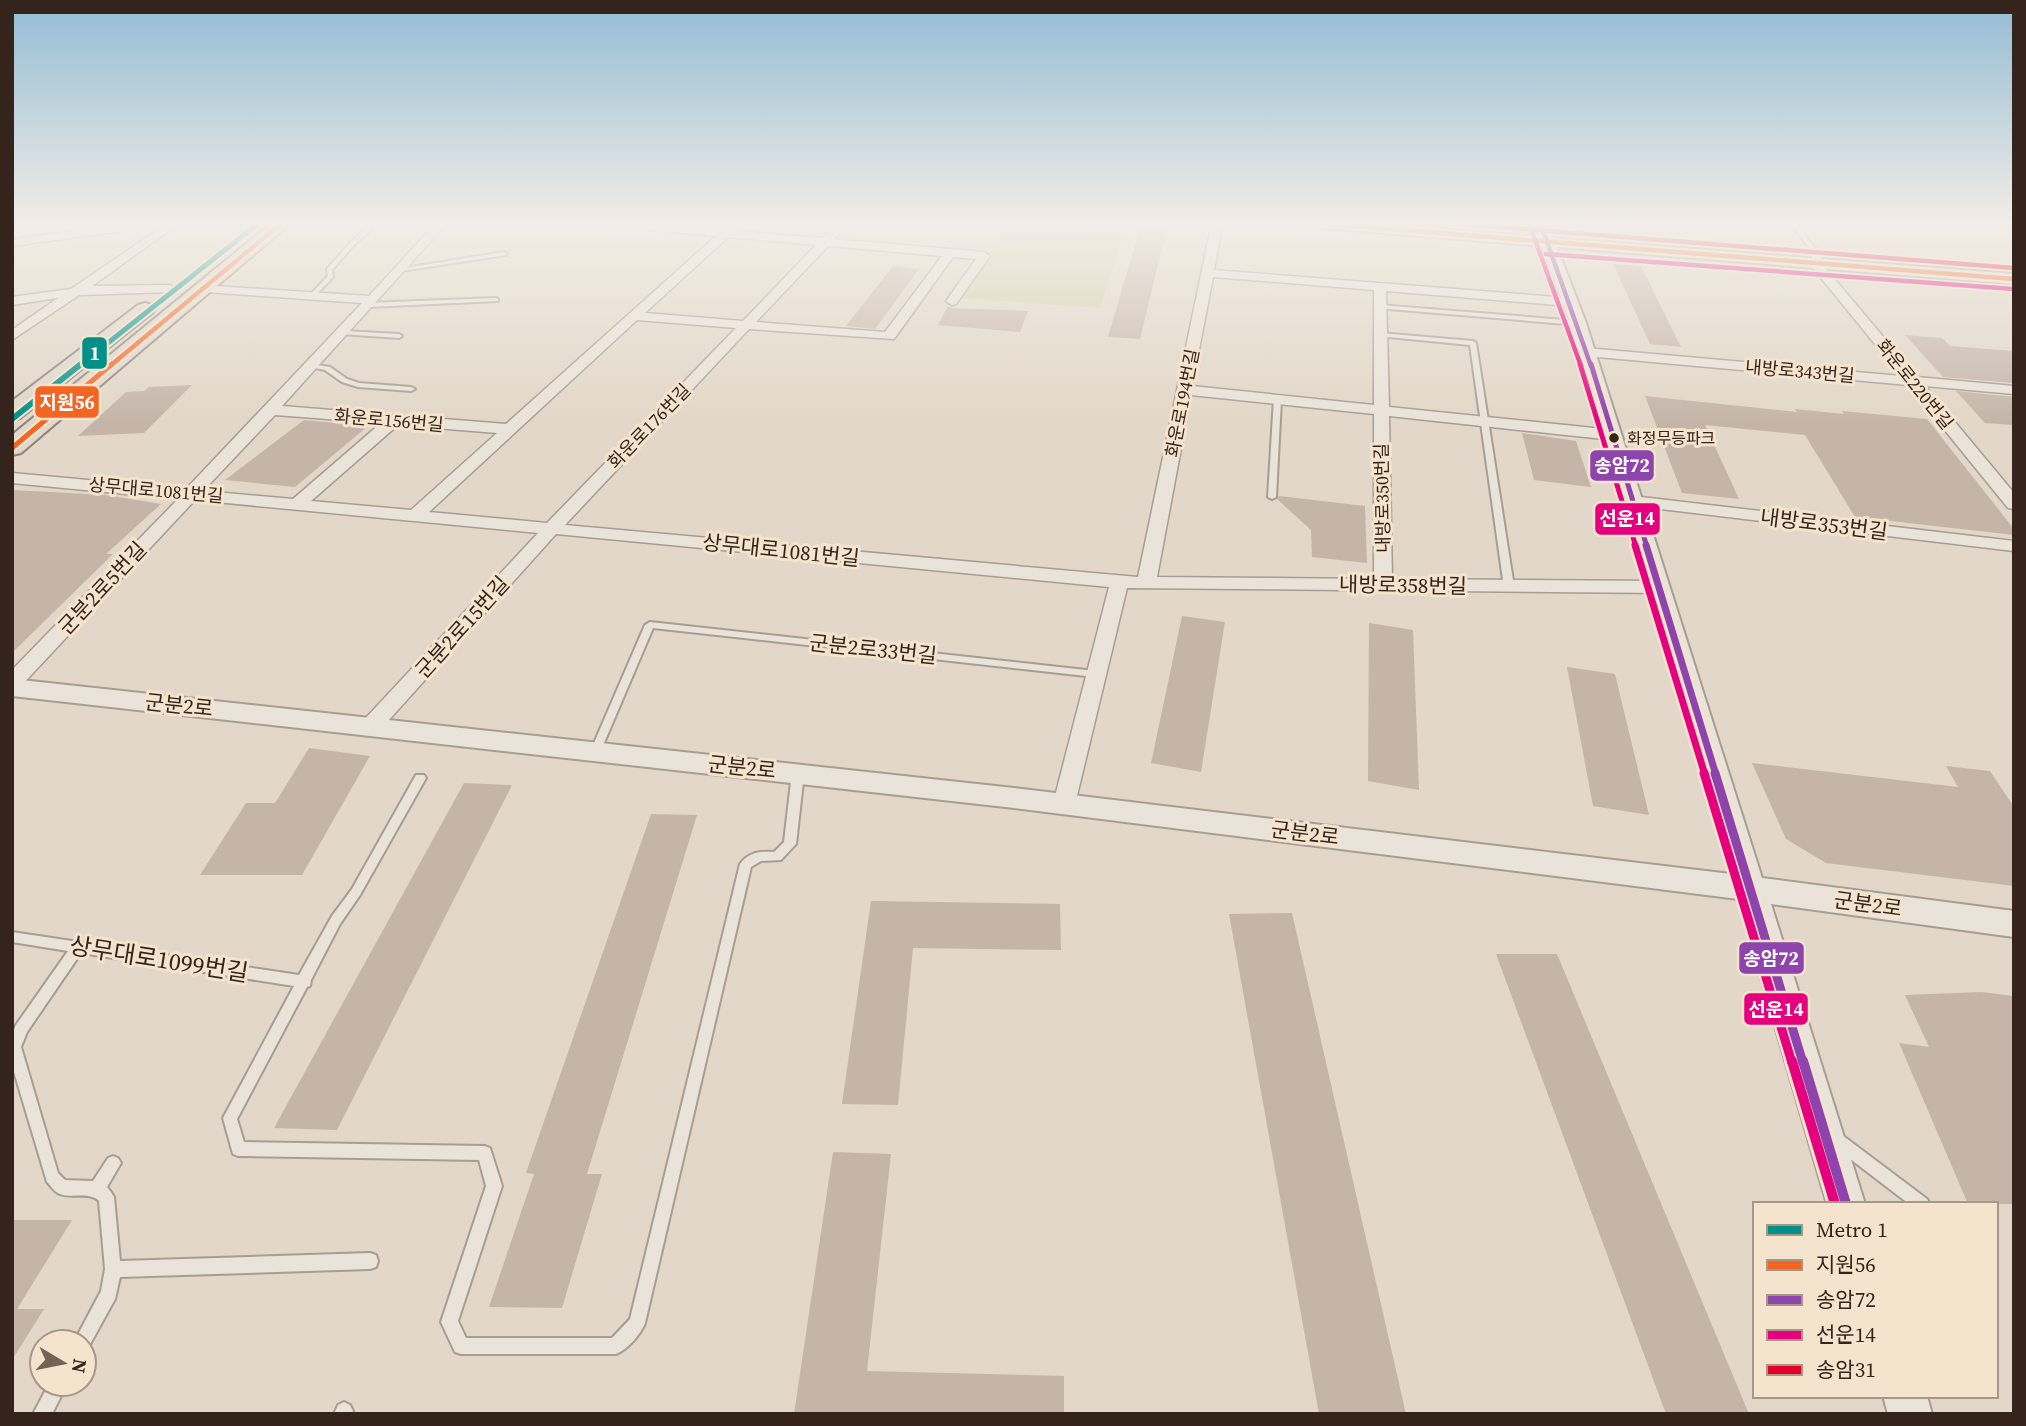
<svg xmlns="http://www.w3.org/2000/svg" width="2026" height="1426" viewBox="0 0 2026 1426" font-family="'Source Serif 4','Noto Sans KR',serif">
<rect width="100%" height="100%" fill="#e2d7c8"/>
<path fill="#d5d0aa" d="M1011,224L1125,230L1100,308L960,298Z"/>
<path fill="#c5b5a9" d="M1141,225L1167,227L1140,339L1108,337Z
M1613,264L1641,266L1681,347L1650,344Z
M893,266L919,269L875,329L846,326Z
M948,306L953,308L1028,311L1020,332L938,325Z
M1905,335L1942,338L1950,346L2014,351V383L1943,377Z
M192,385L144,433L78,436L126,392L144,391L149,387Z
M1956,391L2014,397V425L1985,423Z
M1645,396L1797,412L1795,409L1844,414L1842,411L1927,419L2014,529V535L1855,517L1805,435L1705,425L1739,499L1682,493Z
M304,420L368,426L295,487L225,480Z
M1522,433L1576,441L1591,487L1534,480Z
M12,490L106,495L161,504L106,554H113L12,653Z
M1279,496L1365,506L1367,563L1312,557L1311,530L1277,499Z
M1182,616L1225,622L1201,772L1151,763Z
M1369,623L1413,630L1419,790L1368,781Z
M1567,667L1615,674L1649,815L1593,806Z
M309,748L370,756L302,875H200L246,803H275Z
M1752,763L1958,787L1946,766L1990,771L2014,807V886L1826,863L1786,839Z
M464,783L512,785L337,1130L274,1128Z
M651,814L697,815L587,1174H602L562,1308L489,1307L534,1174L526,1173Z
M871,901L1060,904L1061,950L913,948L898,1105L842,1104Z
M1292,913L1406,1414H1319L1229,914Z
M1496,954H1557L1749,1414H1666Z
M1982,992L2014,996V1204H1968L1899,1043L1929,1047L1905,995Z
M833,1152L891,1154L867,1371L1064,1376V1414H794Z
M12,1220H72L17,1309H44L12,1360Z"/>
<g fill="none" stroke-linecap="round" stroke-linejoin="round">
<defs>
<path id="service" d="M366,222H372L369,232L354,245L332,270L333,277L314,297H310V295L328,276L327,269L350,243L364,230Z
M1790,222H1795L1818,252V254H1814Z
M504,252L507,254L506,255L401,271L398,269Z
M496,298L498,299V301L368,307L365,305L368,303Z
M1379,305L1578,321L1581,323L1578,325L1377,308L1376,307Z
M343,331L399,334L402,336L399,338L341,334V332Z
M1380,333L1473,341L1476,343L1514,587L1512,589H1506L1504,587L1470,345L1378,336L1377,335Z
M312,364L330,367L347,379L359,383L411,387L415,389L411,391L358,387L342,382L325,370L310,367L309,366Z
M1274,398L1281,400L1276,497L1272,499L1268,497Z
M650,622L1095,671L1100,674L1095,677L653,628L601,750L600,753H592L591,750L645,625Z
M798,769L802,770L804,773L796,844L781,860L761,861L751,867L645,1323C641,1334 627,1350 616,1354H461L455,1352L441,1322L486,1186L479,1160L238,1156L233,1154L223,1118L294,986L81,953L27,1032L21,1047L58,1173L65,1180L93,1181L108,1158L113,1156L118,1158L121,1163L107,1187L111,1192L114,1197L120,1261L370,1253L376,1255L378,1261L376,1267L370,1269L120,1277L115,1299L88,1348L84,1350V1342H74L101,1291L105,1269L99,1201C88,1191 72,1199 60,1194C54,1192 51,1186 47,1182L12,1065V1034L16,1025L68,951L12,942V932L299,975L332,916L352,889L416,775H424L426,778L360,895L340,924L311,980L310,986L307,987L237,1119L244,1142L485,1146L490,1148L502,1186L458,1321L466,1338H612L630,1319L740,864C749,852 760,851 774,852L784,842L792,773L794,770Z
M1837,1133L1842,1135L1927,1199L1930,1204H1909L1832,1145L1830,1140L1832,1135Z
M49,1384H67L52,1414H33Z
M344,1402L350,1405L353,1411L352,1414H334L338,1405Z"/>
<path id="minor" d="M135,222H181L92,286L170,285L176,289L174,292L79,295L12,340V330L58,298L12,305V297L71,289L165,225L12,246V240Z
M437,222H448L282,406L506,424L716,236L599,225L594,222H642L723,230L731,225L737,228L735,231L822,238L837,222H849L834,239L984,252L990,256L956,304L952,305L946,301L976,259L953,257L894,339L749,329L565,525L1138,577L1212,222H1223L1214,270L1569,298L1575,302L1569,306L1386,291L1389,407L1613,430L1621,435L1613,440L1389,416L1392,579L1660,581L1669,587L1660,593L1127,588L1075,804L1072,810L1064,812L1056,810L1053,804L1109,587L556,534L379,731L371,733L363,731L360,726L363,721L538,533L195,500L19,688L12,690V670L178,499L12,483V473L186,489L362,303L204,292L200,291V285L369,296ZM728,237L816,245L743,321L645,313ZM828,246L942,256L885,332L756,322ZM1213,277L1374,290V405L1192,386ZM637,320L736,328L547,523L429,512ZM1191,395L1374,414V579L1157,577ZM275,415L381,423L293,499L203,491ZM398,425L497,433L411,510L311,501Z
M1812,251H1820L1822,264L1917,377L2014,386V394L1925,386L2014,493V509L2008,508L1908,385L1586,356L1579,352L1586,348L1901,376L1812,267Z
M1633,496L2014,541V551L1627,505L1625,501L1627,497Z"/>
<path id="tertiary" d="M1290,222H1355L1539,237L1533,222H1547L1553,238L2014,274V284L1557,247L1586,323L1762,878L2014,911V937L1771,904L1865,1204H1827L1738,899L1014,808L12,696V679L1014,788L1731,874L1570,323L1542,246L1297,226Z
M1883,1396H1927L1932,1414H1888Z"/>
<path id="primary" d="M273,222H292L21,453L12,455V435Z
M145,303L152,305L155,309L152,313L20,418L12,420V401L138,305Z"/>
</defs>
<use href="#service" stroke="#a79d92" stroke-width="4"/>
<use href="#minor" stroke="#a79d92" stroke-width="3"/>
<use href="#tertiary" stroke="#a79d92" stroke-width="4"/>
<use href="#primary" stroke="#8c8279" stroke-width="4"/>
<use href="#service" fill="#eae3da" fill-rule="evenodd"/>
<use href="#minor" fill="#eae3da" fill-rule="evenodd"/>
<use href="#tertiary" fill="#eae3da" fill-rule="evenodd"/>
<use href="#primary" fill="#e1d8cb" fill-rule="evenodd"/>
<defs>
<path id="bus-1-far1" d="M1303,222L2014,279
M110,366L283,222"/>
<path id="bus-1" d="M12,448L112,364"/>
<path id="bus-2-far4" d="M1540,222L1591,366"/>
<path id="bus-2-far3" d="M1591,364L1647,547"/>
<path id="bus-2-far2" d="M1646,545L1716,775"/>
<path id="bus-2-far1" d="M1715,773L1803,1063"/>
<path id="bus-2" d="M1803,1061L1846,1204"/>
<path id="bus-3-far4" d="M1530,226L1581,366
M1546,254L2013,289"/>
<path id="bus-3-far3" d="M1580,364L1636,547"/>
<path id="bus-3-far2" d="M1635,545L1705,775"/>
<path id="bus-3-far1" d="M1704,773L1792,1063"/>
<path id="bus-3" d="M1792,1061L1835,1204"/>
<path id="bus-4" d="M1435,222L2014,268"/>
</defs>
<use href="#bus-1-far1" stroke="#f5e4cd" stroke-width="8"/>
<use href="#bus-1" stroke="#f5e4cd" stroke-width="9"/>
<use href="#bus-2-far4" stroke="#f5e4cd" stroke-width="8"/>
<use href="#bus-2-far3" stroke="#f5e4cd" stroke-width="9"/>
<use href="#bus-2-far2" stroke="#f5e4cd" stroke-width="12"/>
<use href="#bus-2-far1" stroke="#f5e4cd" stroke-width="14"/>
<use href="#bus-2" stroke="#f5e4cd" stroke-width="16"/>
<use href="#bus-3-far4" stroke="#f5e4cd" stroke-width="8"/>
<use href="#bus-3-far3" stroke="#f5e4cd" stroke-width="9"/>
<use href="#bus-3-far2" stroke="#f5e4cd" stroke-width="12"/>
<use href="#bus-3-far1" stroke="#f5e4cd" stroke-width="14"/>
<use href="#bus-3" stroke="#f5e4cd" stroke-width="16"/>
<use href="#bus-4" stroke="#f5e4cd" stroke-width="8"/>
<use href="#bus-1-far1" stroke="#f26522" stroke-width="4.5"/>
<use href="#bus-1" stroke="#f26522" stroke-width="5"/>
<use href="#bus-2-far4" stroke="#8e44ad" stroke-width="4.5"/>
<use href="#bus-2-far3" stroke="#8e44ad" stroke-width="5"/>
<use href="#bus-2-far2" stroke="#8e44ad" stroke-width="7"/>
<use href="#bus-2-far1" stroke="#8e44ad" stroke-width="9"/>
<use href="#bus-2" stroke="#8e44ad" stroke-width="10"/>
<use href="#bus-3-far4" stroke="#e5007d" stroke-width="4.5"/>
<use href="#bus-3-far3" stroke="#e5007d" stroke-width="5"/>
<use href="#bus-3-far2" stroke="#e5007d" stroke-width="7"/>
<use href="#bus-3-far1" stroke="#e5007d" stroke-width="9"/>
<use href="#bus-3" stroke="#e5007d" stroke-width="10"/>
<use href="#bus-4" stroke="#e4002b" stroke-width="4.5"/>
<defs>
<path id="metro-1-far1" d="M79,366L260,222"/>
<path id="metro-1" d="M12,419L81,364"/>
</defs>
<use href="#metro-1-far1" stroke="#f5e4cd" stroke-width="9"/>
<use href="#metro-1" stroke="#f5e4cd" stroke-width="10"/>
<use href="#metro-1-far1" stroke="#009088" stroke-width="5"/>
<use href="#metro-1" stroke="#009088" stroke-width="6"/>
</g>
<linearGradient id="sky" x2="0" y2="1"><stop stop-color="#93bbd5"/><stop offset="0.53" stop-color="#f2ede6"/><stop offset="1" stop-color="#f2ede6" stop-opacity="0"/></linearGradient>
<rect width="2026" height="422" fill="url(#sky)"/>
<circle fill="#34241b" stroke="#f5e4cd" stroke-width="2.5" cx="1614" cy="438" r="6"/>
<g text-anchor="middle" dominant-baseline="central" stroke-width="6" stroke-linejoin="round" paint-order="stroke">
<g font-size="16" fill="#34241b" stroke="#f5e4cd" text-anchor="start">
<text x="1627" y="438">화정무등파크</text>
</g>
<g font-size="18" fill="#34241b" stroke="#f5e4cd">
<text transform="translate(1800 371) rotate(5)">내방로343번길</text>
<text transform="translate(1915 384) rotate(51)">화운로220번길</text>
<text transform="translate(1182 403) rotate(-79)">화운로194번길</text>
<text transform="translate(389 420) rotate(5)">화운로156번길</text>
<text transform="translate(649 426) rotate(-46)">화운로176번길</text>
<text transform="translate(156 490) rotate(5)">상무대로1081번길</text>
<text transform="translate(1382 498) rotate(-91)">내방로350번길</text>
</g>
<g font-size="21" fill="#34241b" stroke="#f5e4cd">
<text transform="translate(1824 524) rotate(7)">내방로353번길</text>
<text transform="translate(781 550) rotate(6)">상무대로1081번길</text>
<text transform="translate(1403 585) rotate(1)">내방로358번길</text>
<text transform="translate(102 588) rotate(-47)">군분2로5번길</text>
<text transform="translate(462 627) rotate(-48)">군분2로15번길</text>
<text transform="translate(873 649) rotate(6)">군분2로33번길</text>
<text transform="translate(179 705) rotate(6)">군분2로</text>
<text transform="translate(742 767) rotate(6)">군분2로</text>
<text transform="translate(1305 833) rotate(7)">군분2로</text>
<text transform="translate(1868 904) rotate(8)">군분2로</text>
</g>
<g font-size="24" fill="#34241b" stroke="#f5e4cd">
<text transform="translate(159 959) rotate(9)">상무대로1099번길</text>
</g>
</g>
<g stroke="#f5e4cd" stroke-width="2.5">
<rect x="81" y="336" width="27" height="34" rx="7" fill="#009088"/>
<rect x="34" y="385" width="66" height="34" rx="7" fill="#f26522"/>
<rect x="1589" y="449" width="66" height="33" rx="7" fill="#8e44ad"/>
<rect x="1594" y="502" width="67" height="34" rx="7" fill="#e5007d"/>
<rect x="1738" y="941" width="67" height="34" rx="7" fill="#8e44ad"/>
<rect x="1743" y="992" width="66" height="34" rx="7" fill="#e5007d"/>
</g>
<g font-size="19" text-anchor="middle" font-weight="bold" fill="#fff">
<text x="95" y="360">1</text>
<text x="67" y="409">지원56</text>
<text x="1622" y="472">송암72</text>
<text x="1627" y="525">선운14</text>
<text x="1771" y="965">송암72</text>
<text x="1776" y="1016">선운14</text>
</g>
<rect width="2026" height="1426" fill="none" stroke="#34241b" stroke-width="28"/>
<rect x="1753" y="1202" width="245" height="196" fill="#f5e4cd" stroke="#a89786" stroke-width="2"/>
<rect x="1767" y="1225" width="35" height="10" fill="#009088" stroke="#a89786" stroke-width="2"/>
<text x="1816" y="1237" font-size="21" fill="#34241b">Metro 1</text>
<rect x="1767" y="1260" width="35" height="10" fill="#f26522" stroke="#a89786" stroke-width="2"/>
<text x="1816" y="1272" font-size="21" fill="#34241b">지원56</text>
<rect x="1767" y="1295" width="35" height="10" fill="#8e44ad" stroke="#a89786" stroke-width="2"/>
<text x="1816" y="1307" font-size="21" fill="#34241b">송암72</text>
<rect x="1767" y="1330" width="35" height="10" fill="#e5007d" stroke="#a89786" stroke-width="2"/>
<text x="1816" y="1342" font-size="21" fill="#34241b">선운14</text>
<rect x="1767" y="1365" width="35" height="10" fill="#e4002b" stroke="#a89786" stroke-width="2"/>
<text x="1816" y="1377" font-size="21" fill="#34241b">송암31</text>
<g transform="translate(63 1363) rotate(100)"><circle r="33" fill="#f5e4cd" stroke="#a89786" stroke-width="2"/>
<path d="M0-5L12 26L0 18L-12 26Z" fill="#716358"/>
<text y="-10" font-size="19" font-weight="bold" text-anchor="middle" fill="#34241b">N</text>
</g>
</svg>
